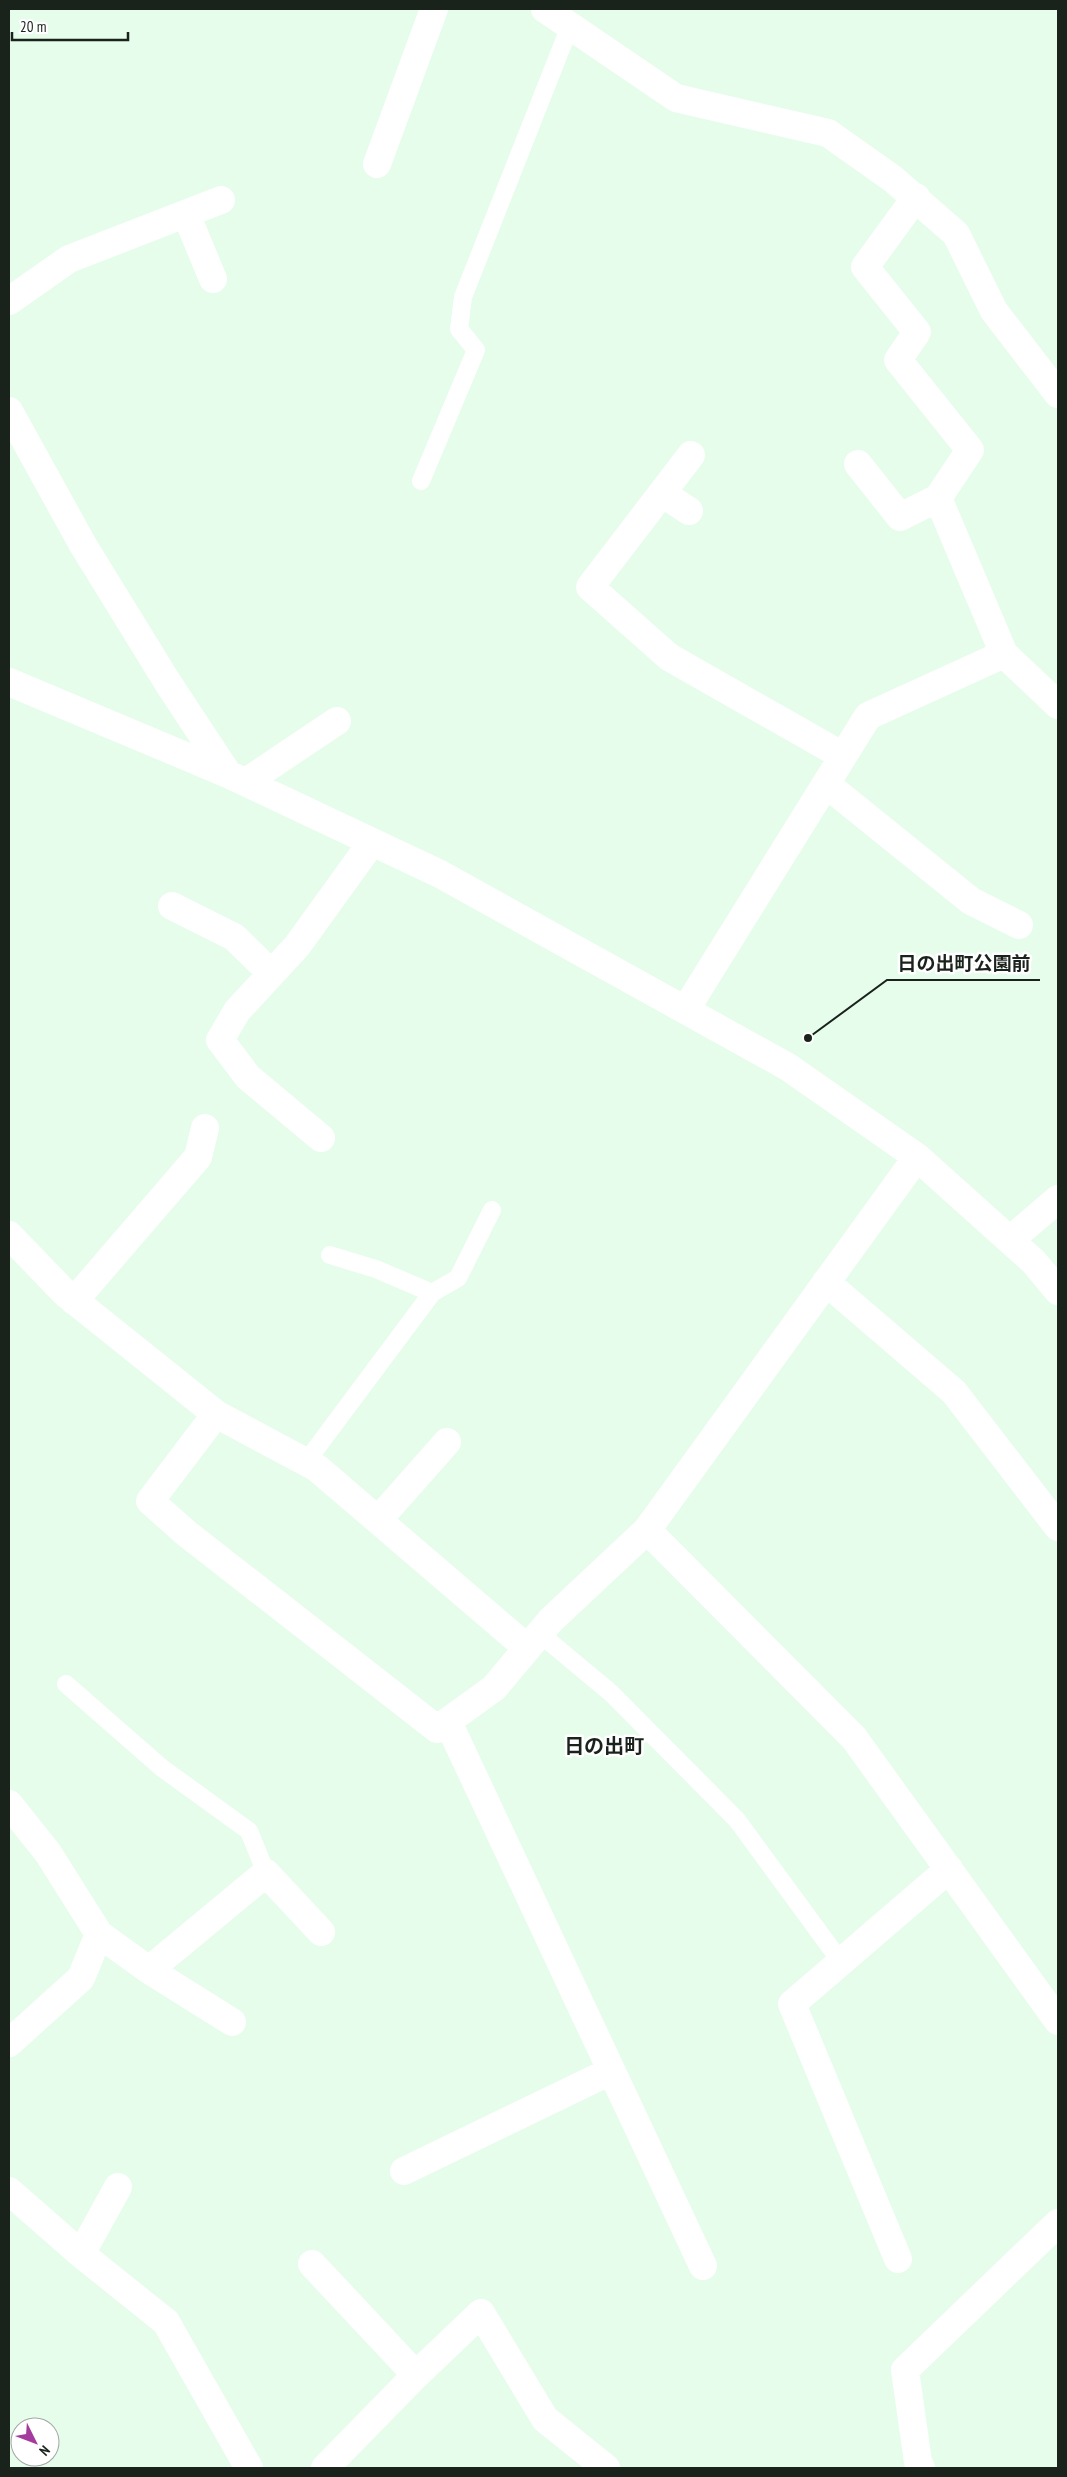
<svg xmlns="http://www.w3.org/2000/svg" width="1067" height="2477" viewBox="0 0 1067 2477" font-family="'PT Sans Narrow','Noto Sans JP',sans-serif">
<rect width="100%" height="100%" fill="#e6fdeb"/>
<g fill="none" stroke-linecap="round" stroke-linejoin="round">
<path stroke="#fff" stroke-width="18" d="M421,481L476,350L459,329L463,297L570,26
M330,1255L376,1269L432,1293
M306,1462L432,1293L458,1278L492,1210
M539,1633L611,1693L737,1820L841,1962
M66,1684L162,1768L249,1831L266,1873"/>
<path stroke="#fff" stroke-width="28" d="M545,9L676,98L828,133L893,179L956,234L994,311L1058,394
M377,164L434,9
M186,214L213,279
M9,301L69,259L221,200
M9,411L83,545L168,683L228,774
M691,455L590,587L669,657L843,756
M858,464L900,517L938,498
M662,493L689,511
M1004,654L1058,705
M9,682L228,774L440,874L788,1067L917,1157L1034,1262L1058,1291
M246,782L337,721
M826,784L971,901L1019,925
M172,906L234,937L271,973
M686,1009L868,716L1004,654L938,498L970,450L898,360L917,332L865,267L916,197
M321,1138L248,1077L220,1040L237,1011L297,946L372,842
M9,1235L65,1293L216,1414L317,1468L527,1648
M1010,1240L1058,1199
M826,1282L954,1392L1058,1527
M74,1301L198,1157L205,1128
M216,1414L150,1501L186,1533L437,1729L494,1688L551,1620L647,1530L917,1157
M378,1520L447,1442
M647,1530L854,1738L1058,2021
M448,1722L703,2266
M9,1804L48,1853L99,1934L81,1978L9,2043
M99,1934L149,1970L266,1873L321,1932
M149,1970L232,2022
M404,2171L611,2071
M9,2191L81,2254L166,2322L249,2468
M81,2254L118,2187
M898,2259L792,2004L949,1869
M312,2264L416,2375
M325,2468L416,2375L481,2313L545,2419L606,2468
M921,2468L918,2462L905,2370L1058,2223"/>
</g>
<g text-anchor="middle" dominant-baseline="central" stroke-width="5" stroke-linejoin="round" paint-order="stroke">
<g font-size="20" font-weight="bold" fill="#1a221c" stroke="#fff">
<text x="604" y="1746">日の出町</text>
</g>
</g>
<path fill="none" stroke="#1a221c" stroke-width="2" d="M808 1038L887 980H1040"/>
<circle fill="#1a221c" stroke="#fff" stroke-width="2" cx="808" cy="1038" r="5"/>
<g font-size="19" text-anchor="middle" font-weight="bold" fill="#1a221c" stroke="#fff" stroke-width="5" stroke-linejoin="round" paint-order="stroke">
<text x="964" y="970">日の出町公園前</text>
</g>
<rect width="1067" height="2477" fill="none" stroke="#1a221c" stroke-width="20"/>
<g transform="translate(35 2442) rotate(132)"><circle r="24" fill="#ffffff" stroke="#a3a7a4"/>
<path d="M0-4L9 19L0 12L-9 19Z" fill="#a53b9c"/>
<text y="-8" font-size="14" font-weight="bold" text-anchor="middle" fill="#1a221c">N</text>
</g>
<path d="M12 32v8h116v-8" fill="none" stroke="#1a221c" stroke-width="2.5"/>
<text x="20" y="32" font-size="15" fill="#1a221c" stroke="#ffffff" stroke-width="4" paint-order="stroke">20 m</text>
</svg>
